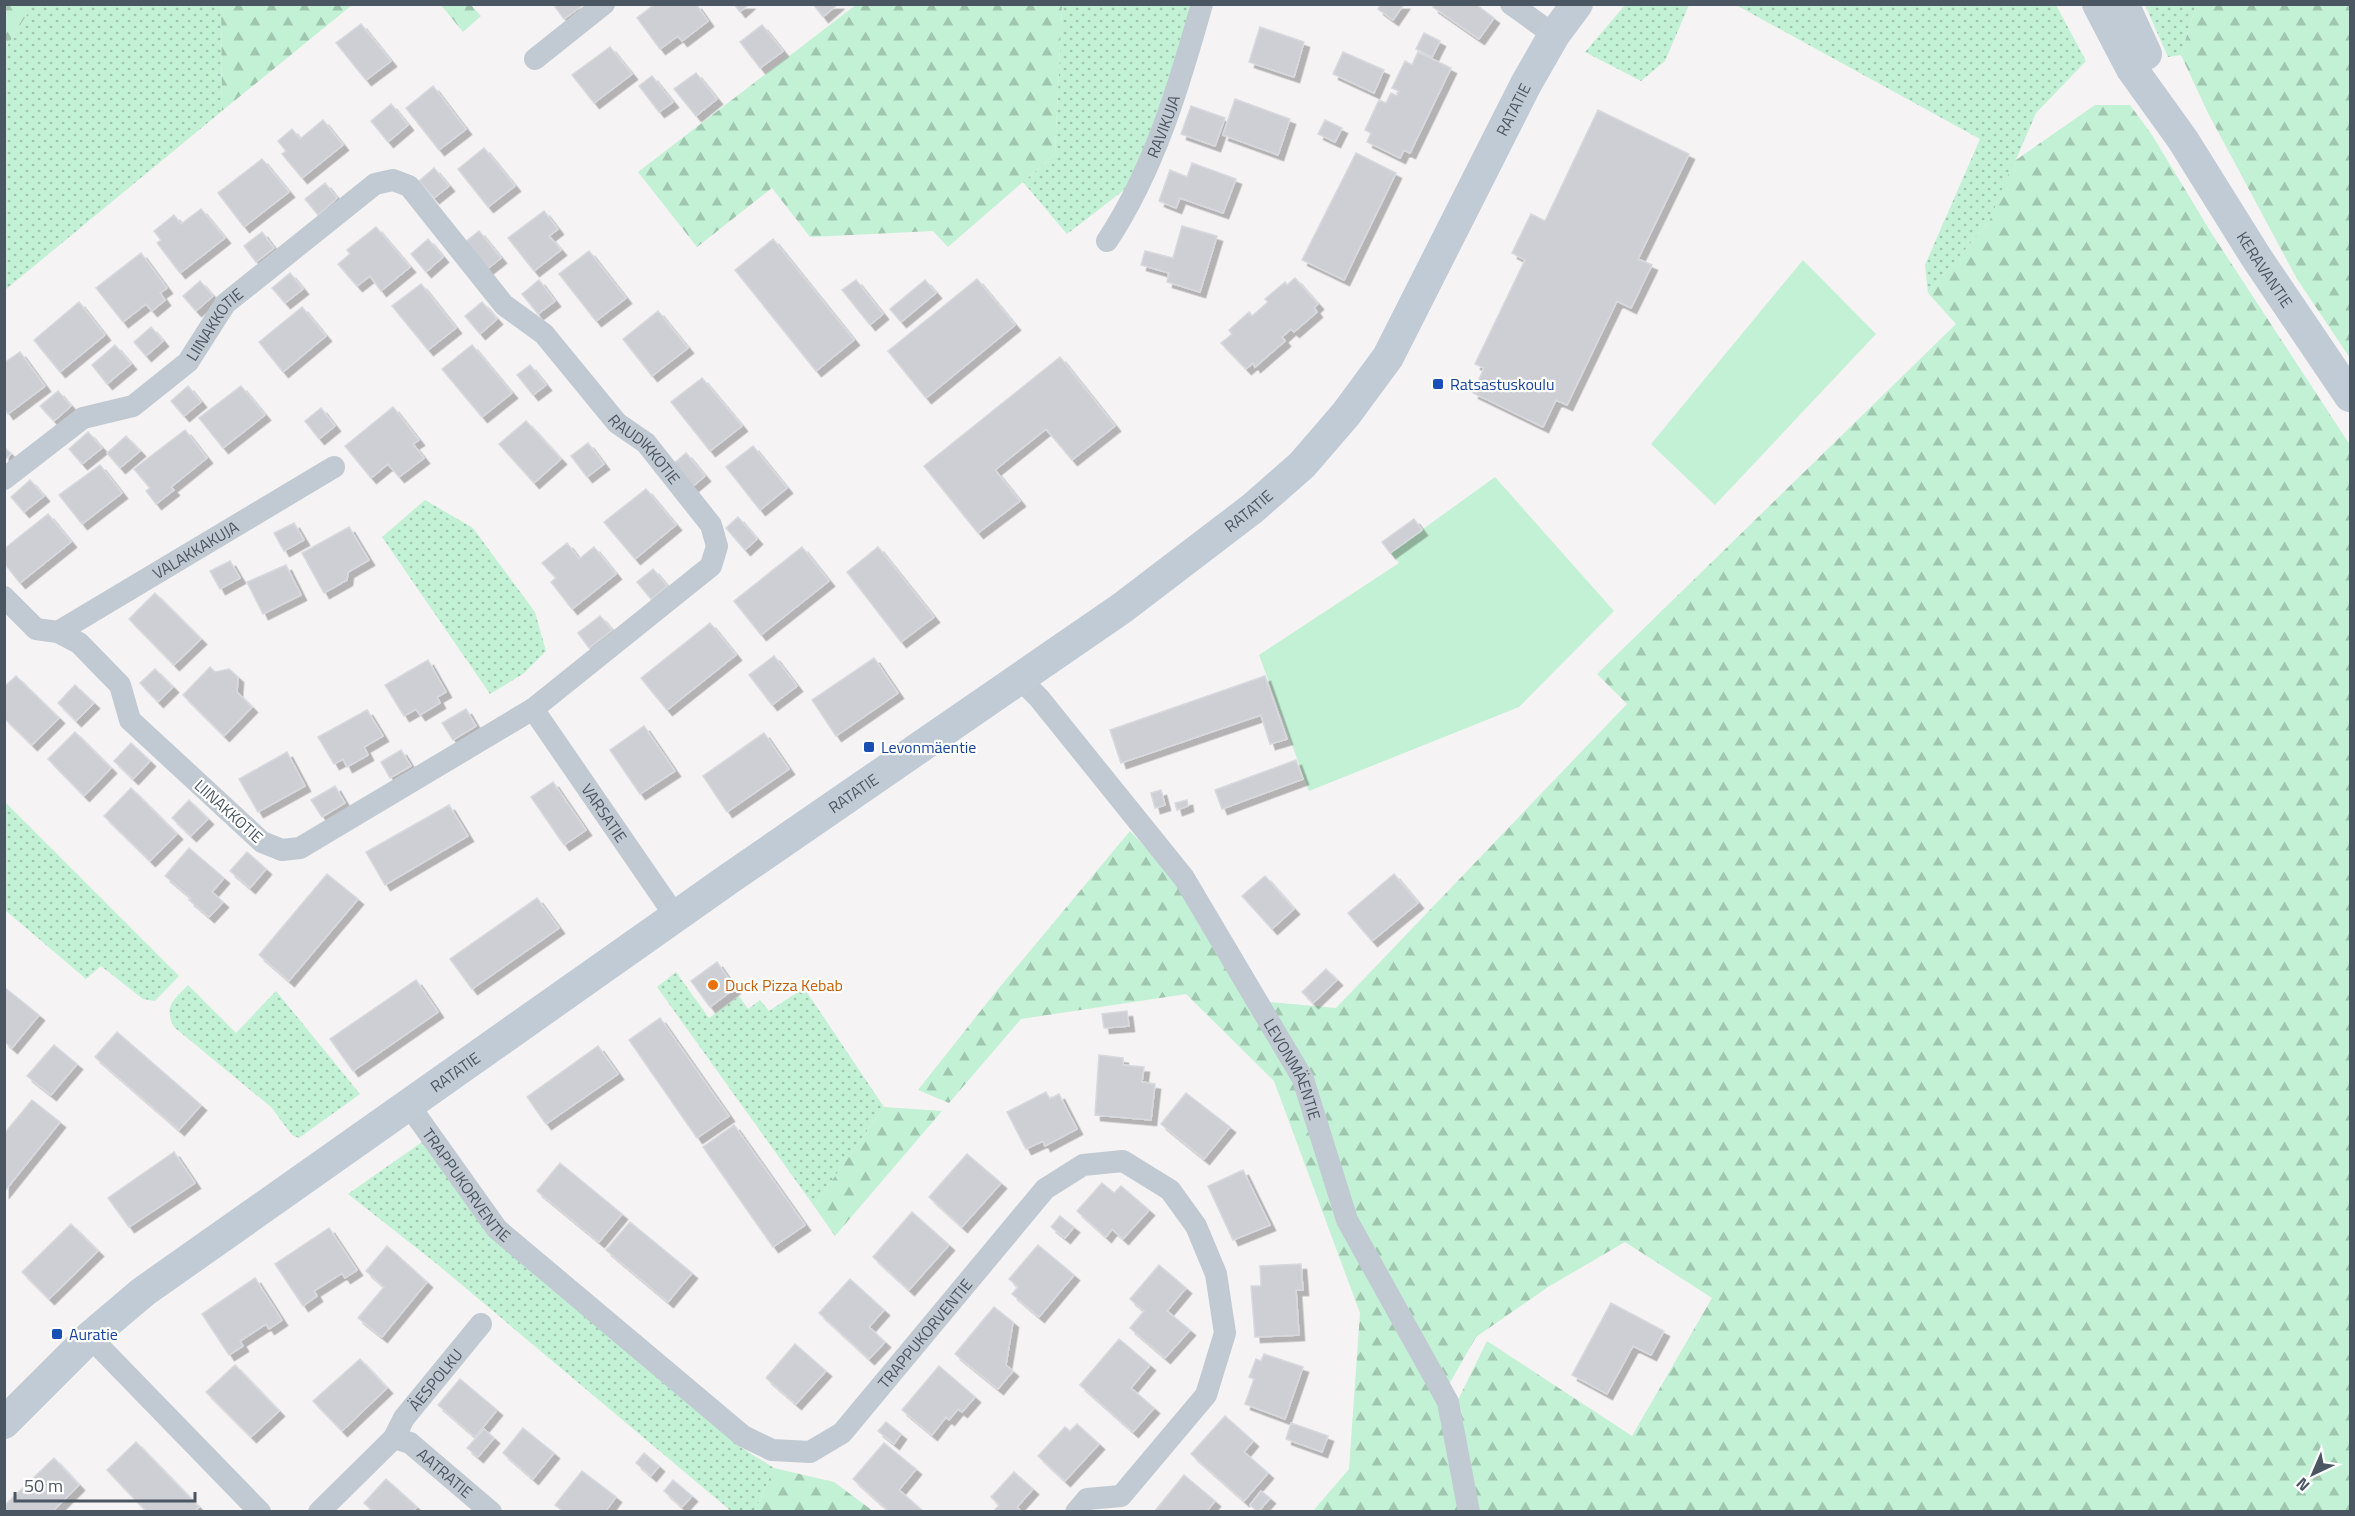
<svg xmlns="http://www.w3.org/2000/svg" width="2355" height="1516" viewBox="0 0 2355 1516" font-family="'Titillium Web',sans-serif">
<defs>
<pattern id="grass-dots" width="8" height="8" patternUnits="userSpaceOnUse" patternTransform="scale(1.5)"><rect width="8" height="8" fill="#c3f1d5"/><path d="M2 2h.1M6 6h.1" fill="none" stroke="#a0c6b0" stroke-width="1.8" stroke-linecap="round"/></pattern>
<pattern id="forest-firs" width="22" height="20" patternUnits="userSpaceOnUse" patternTransform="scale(1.5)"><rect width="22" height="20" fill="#c3f1d5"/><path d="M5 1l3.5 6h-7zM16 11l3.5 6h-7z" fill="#a0c6b0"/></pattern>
<filter id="shadow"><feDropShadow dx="5.5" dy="5.5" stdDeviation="0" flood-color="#0004"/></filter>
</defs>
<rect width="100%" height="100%" fill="#f5f3f3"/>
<path fill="url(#grass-dots)" d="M1626,4L1689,5L1665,61L1641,81L1585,52Z
M33,5H221L222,111L5,290V49Z
M1062,5H1192L1150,140L1128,187L1067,234L1023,182L1055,154Z
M1736,5H2056L2086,61L2036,113L1989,222L1928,293L1925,265L1980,139Z
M2145,5H2196L2181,55L2168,57Z
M425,500L473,528L535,612L546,651L523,674L490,694L382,537Z
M5,802L179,976L155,1001L143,999L101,966L86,979L5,910Z
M676,972L709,1018L739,996L748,1009L760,1000L769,1011L804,988L884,1107L814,1206L657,987Z
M188,985L236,1033L276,991L360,1094L299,1138L292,1135L271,1107L174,1027C163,1006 174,1000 188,985Z
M422,1142L737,1445L774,1468L755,1511H731L437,1264L348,1194Z"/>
<path fill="url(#forest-firs)" d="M5,4L33,5L5,49L4,5Z
M221,4H352V5L222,111Z
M857,4L1062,5L1055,154L948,247L933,231L810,237L772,188L697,247L638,172Z
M441,5H471L481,16L463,32Z
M2196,5H2350V358L2297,279L2208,113L2181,55Z
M2095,105H2130L2152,135L2212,234L2350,445V1511H1313L1349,1469L1360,1313L1274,1081L1186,994L1021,1019L949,1103L918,1090L994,994L1130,831L1179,883L1298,1081L1343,1225L1444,1406L1462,1412L1457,1402L1487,1341L1632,1436L1712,1298L1625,1242L1548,1287L1476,1337L1448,1386L1353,1217L1269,1002L1336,1008L1627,704L1597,674L1956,324L1928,293L1989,222L2013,162Z
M884,1107L942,1111L835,1236L814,1206Z
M774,1468L834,1482L873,1511H755Z"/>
<path fill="#c3f1d5" d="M1803,260L1876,334L1715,505L1651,444Z
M1495,477L1614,611L1519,707L1309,791L1259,655L1399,563L1390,553Z"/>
<path fill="#cdcfd5" stroke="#d7d9de" stroke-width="1.5" filter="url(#shadow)" d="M553,4H584L564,19Z
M655,4H696L708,21L682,41L678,36L660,49L637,18Z
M734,4H749L740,12Z
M813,4H838L823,17Z
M1381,4H1404L1393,20L1378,9Z
M1435,4H1475L1494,18L1479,39L1433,7Z
M361,24L391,61L366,80L336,43Z
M762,25L783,51L760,68L740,42Z
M1260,27L1304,42L1294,77L1249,62Z
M1424,33L1440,41L1432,57L1416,49Z
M610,47L632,74L594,103L572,75Z
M1343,52L1384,70L1374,93L1333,74Z
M1418,52L1451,68L1410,153L1404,150L1400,158L1367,142L1371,133L1365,130L1379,100L1386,103L1391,93L1397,96L1399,91L1392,88L1405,61L1412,65Z
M696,73L717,99L696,116L674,89Z
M652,76L673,102L659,112L639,86Z
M433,86L466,129L439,150L406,108Z
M1235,99L1290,119L1278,155L1223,135Z
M391,104L408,125L388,142L371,121Z
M1191,106L1225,118L1215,146L1181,134Z
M1598,110L1689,154L1638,259L1652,265L1631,308L1617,301L1567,405L1556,400L1543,427L1473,393L1484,368L1475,364L1525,260L1512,253L1531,214L1545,221Z
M323,120L343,145L302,178L282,154L286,151L278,141L292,129L300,139Z
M1325,120L1342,128L1335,142L1318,134Z
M484,148L515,186L488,207L458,169Z
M1356,153L1396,173L1344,280L1302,260Z
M262,159L289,192L244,227L218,193Z
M1192,163L1236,179L1223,213L1180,198L1176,208L1159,201L1170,170L1187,177Z
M434,168L449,186L434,198L419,181Z
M325,183L337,198L318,215L305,199Z
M201,209L225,238L180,273L157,243L161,240L154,231L174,215L181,224Z
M544,211L558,229L549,236L561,250L534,271L508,238Z
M1182,226L1217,236L1200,292L1167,282L1169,273L1141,265L1145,251L1173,258Z
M376,227L410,267L381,291L370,276L357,286L338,264L350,254L347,250Z
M479,231L501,258L487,269L465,242Z
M262,232L274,248L256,262L244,246Z
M428,239L443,257L426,272L411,254Z
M773,239L854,340L816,371L735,270Z
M589,251L626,298L596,321L559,274Z
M141,253L167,288L160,293L165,300L152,311L146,304L123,322L96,288Z
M290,273L303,289L285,303L272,288Z
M1295,278L1318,304L1314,308L1317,312L1294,332L1291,329L1282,337L1285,341L1255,367L1253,363L1246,369L1221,343L1232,334L1229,330L1249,312L1252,316L1268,302L1265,299L1285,282L1287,285Z
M977,279L1015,325L926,398L888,351Z
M539,280L555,301L538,314L522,294Z
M856,280L883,314L870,325L842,290Z
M925,280L936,293L901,322L890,309Z
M200,281L213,296L196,311L183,296Z
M421,284L456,328L428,350L392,306Z
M79,302L105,335L60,372L34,340Z
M482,302L497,319L480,334L465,316Z
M302,307L326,336L283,372L259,342Z
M658,311L688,348L652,376L623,339Z
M151,327L163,341L146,356L134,342Z
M115,345L131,364L107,384L92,365Z
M472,345L512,393L482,417L442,369Z
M20,352L45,386L8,414L4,408V363Z
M1060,357L1115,426L1072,460L1046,429L995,470L1020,501L978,533L924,466Z
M530,365L546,385L533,395L517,375Z
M702,378L742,426L710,451L671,402Z
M188,386L201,402L184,416L171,401Z
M241,386L265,415L223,448L199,418Z
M58,391L71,406L54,421L40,406Z
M393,407L419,440L413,444L424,458L399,477L388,464L371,478L345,446Z
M321,408L335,426L319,439L305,421Z
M526,421L561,459L534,483L499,444Z
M185,430L207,458L171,487L174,490L156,504L146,491L150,488L134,469Z
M88,432L102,448L82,464L69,449Z
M126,436L140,451L120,468L107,453Z
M588,443L604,464L587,477L571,456Z
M753,446L787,488L760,510L726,467Z
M4,447L11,454L4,460Z
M686,453L705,476L692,487L673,464Z
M100,465L122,493L82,524L59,495Z
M30,480L44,496L24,512L11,497Z
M646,489L676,525L635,559L604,522Z
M48,514L71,542L20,583L4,563V549Z
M738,517L757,539L745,550L726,528Z
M1414,519L1422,530L1390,553L1382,542Z
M294,523L304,540L284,551L274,533Z
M349,527L369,560L348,572L347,580L324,593L302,553Z
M567,543L579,559L594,547L616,574L572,609L551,582L556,578L542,563Z
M802,547L829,581L761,635L734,601Z
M878,547L934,617L901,642L847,572Z
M230,561L240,578L220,589L210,571Z
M286,565L301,595L263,614L247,582Z
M653,569L667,586L651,599L637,582Z
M155,593L201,639L174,665L129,619Z
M600,616L612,630L589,648L578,633Z
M710,623L736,655L667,710L641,678Z
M774,656L797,686L772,705L749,675Z
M874,658L898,693L836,736L812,700Z
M428,660L446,692L437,697L440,703L420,715L416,709L404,716L385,685Z
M210,667L215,672L229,669L238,677L237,692L252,707L224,736L183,695Z
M155,669L173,687L158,702L140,683Z
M16,676L59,718L32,745L4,718V687Z
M1265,676L1287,739L1270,744L1261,715L1121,763L1110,730Z
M75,685L94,703L76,721L58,703Z
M466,709L476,726L453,740L442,723Z
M367,710L383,736L364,747L368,755L347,767L343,759L334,764L318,737Z
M644,726L675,771L640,794L610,750Z
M75,732L111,768L84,796L48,759Z
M764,733L789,769L727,812L703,776Z
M131,743L150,761L133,779L114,761Z
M401,750L411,766L390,778L381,762Z
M287,752L305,786L258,812L239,779Z
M1296,760L1303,779L1222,809L1215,790Z
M553,782L586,830L564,845L531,797Z
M335,786L345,803L322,817L311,800Z
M131,788L177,834L150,861L104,816Z
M1161,790L1165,805L1155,808L1151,793Z
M189,800L208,819L191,836L172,818Z
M1187,800L1188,806L1177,810L1175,803Z
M449,805L468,836L385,885L366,852Z
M189,848L224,878L212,892L223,902L209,917L189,900L191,898L165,876Z
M247,852L266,869L250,888L230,871Z
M327,874L358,899L289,981L259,955Z
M1394,874L1418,903L1372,941L1348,913Z
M1265,876L1294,909L1272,929L1242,896Z
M537,898L559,928L472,989L450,959Z
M717,962L735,988L710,1007L691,981Z
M1326,969L1337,980L1313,1003L1302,992Z
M416,980L438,1012L353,1071L330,1039Z
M4,987L39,1015L12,1048L4,1041Z
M1127,1011L1129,1026L1104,1028L1102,1014Z
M660,1018L729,1116L697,1138L629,1040Z
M117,1032L201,1105L179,1130L95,1057Z
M54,1045L77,1064L51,1095L27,1076Z
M598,1046L618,1074L546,1124L527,1097Z
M1099,1055L1123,1058V1065L1144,1067L1142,1082L1155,1084L1151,1120L1095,1115Z
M1046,1092L1050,1099L1059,1094L1077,1129L1045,1146L1043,1141L1026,1149L1007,1112Z
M1186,1093L1230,1127L1204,1159L1161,1124Z
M32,1100L60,1122L4,1192V1134Z
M734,1125L805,1225L773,1247L703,1147Z
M174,1152L195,1183L129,1227L108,1198Z
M967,1154L1001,1183L962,1227L929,1197Z
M560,1163L622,1214L599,1242L537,1191Z
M1243,1170L1270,1225L1233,1240L1208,1186Z
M1102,1183L1114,1193L1121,1186L1149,1210L1123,1239L1112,1229L1106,1237L1077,1211Z
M912,1212L949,1245L909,1290L873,1257Z
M1060,1216L1074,1227L1065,1238L1051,1227Z
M630,1222L692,1273L668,1302L606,1250Z
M71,1224L98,1251L49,1299L22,1272Z
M329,1228L357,1270L345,1278L342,1273L314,1291L317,1296L303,1306L275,1264Z
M1038,1245L1074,1275L1039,1317L1012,1294L1018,1287L1009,1279Z
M387,1246L427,1282L382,1337L358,1318L384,1287L366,1271Z
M1301,1264L1303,1290H1296L1299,1335L1255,1337L1251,1286H1261L1260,1266Z
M1159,1265L1186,1288L1167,1311L1190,1330L1165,1358L1130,1328L1144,1311L1130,1299Z
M255,1278L282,1320L269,1329L266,1324L240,1341L243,1346L229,1355L202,1314Z
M850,1279L884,1310L869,1327L885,1342L869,1359L819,1313Z
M1611,1303L1664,1331L1651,1355L1633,1346L1607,1394L1572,1375Z
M994,1307L1013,1322L1006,1365L1013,1371L998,1389L955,1354Z
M1119,1339L1150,1365L1131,1388L1154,1408L1133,1432L1080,1385Z
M795,1344L826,1371L796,1404L766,1378Z
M1264,1354L1303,1367L1285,1419L1245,1404L1254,1379L1249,1377L1256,1359L1261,1361Z
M360,1359L387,1388L342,1431L313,1401Z
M235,1365L279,1411L251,1437L206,1392Z
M939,1366L975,1397L962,1412L958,1409L949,1420L946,1417L932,1435L902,1410Z
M460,1379L497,1410L475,1437L438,1405Z
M1225,1416L1253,1441L1244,1452L1268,1473L1244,1501L1191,1454Z
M886,1422L901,1434L894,1444L878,1431Z
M1291,1423L1328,1436L1322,1452L1286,1439Z
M1077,1424L1099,1444L1065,1481L1038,1456L1065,1427L1070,1431Z
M523,1428L554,1453L533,1479L503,1453Z
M484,1429L494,1438L478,1457L467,1448Z
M136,1442L199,1507L194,1512H147L107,1470Z
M884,1443L916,1469L899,1490L924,1512H890L853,1479Z
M644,1453L659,1466L651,1476L636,1463Z
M54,1458L79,1485L52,1512H6L4,1506Z
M582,1471L616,1497L605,1512H564L555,1505Z
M1014,1472L1033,1489L1017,1507L1022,1512H993L999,1505L991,1497Z
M1184,1475L1215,1501L1206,1512H1154Z
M386,1479L417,1507L412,1512H374L364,1503Z
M673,1480L692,1496L682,1507L664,1491Z
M1261,1491L1270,1498L1258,1512L1250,1505Z"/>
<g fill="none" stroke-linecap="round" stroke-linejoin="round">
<g stroke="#c1cad2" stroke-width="22">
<path d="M1511,4L1554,35"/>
<path d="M535,59L604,4"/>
<path id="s1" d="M1107,241C1154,170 1179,86 1202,4"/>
<path id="s2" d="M4,479L83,418L133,406L188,362L225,304L375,184L393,180L409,186L504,305L544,334L617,423L646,443L711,525L717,546L711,566L533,709L300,848L282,850L262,842L130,720L120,685L79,643L58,632L36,629L4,597"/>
<path id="s3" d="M58,632L334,467"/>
<path id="s4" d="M1019,678L1039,698L1184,878L1303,1079L1347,1220L1448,1402L1469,1512"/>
<path id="s5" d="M533,709L676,917"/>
<path id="s6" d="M408,1104L497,1229L743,1436L772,1450L810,1452L842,1433L1045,1189L1083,1165L1123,1161L1170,1190L1196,1226L1216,1274L1225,1333L1206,1395L1121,1496L1087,1499L1076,1512"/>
<path d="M90,1337L260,1512"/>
<path id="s7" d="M394,1438L404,1418L481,1324"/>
<path id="s8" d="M319,1512L394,1438L410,1443L491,1512"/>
</g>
<g stroke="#c1cbd6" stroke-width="32">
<path id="s9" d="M2098,4L2132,69L2183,140L2256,257L2350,396"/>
<path d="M2123,4L2146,54"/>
<path id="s10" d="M4,1423L90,1337L143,1292L730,878L1122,608L1253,508L1302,465L1346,414L1388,357L1526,84L1554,35L1577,4"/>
</g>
</g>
<g fill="#1a4fb4" stroke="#fff" stroke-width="2">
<rect x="1432" y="378" width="12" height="12" rx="3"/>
<rect x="863" y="741" width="12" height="12" rx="3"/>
<rect x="51" y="1328" width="12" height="12" rx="3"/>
</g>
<circle fill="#e8710a" stroke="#fff" stroke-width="2" cx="713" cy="985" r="6"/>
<g text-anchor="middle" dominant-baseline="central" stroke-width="4.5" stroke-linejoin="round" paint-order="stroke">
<g font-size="16" fill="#4a5661" stroke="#fff">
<text stroke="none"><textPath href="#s10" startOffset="2031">RATATIE</textPath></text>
<text stroke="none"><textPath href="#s1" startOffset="128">RAVIKUJA</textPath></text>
<text stroke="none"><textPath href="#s9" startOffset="314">KERAVANTIE</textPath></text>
<text stroke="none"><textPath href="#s2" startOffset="268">LIINAKKOTIE</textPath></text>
<text stroke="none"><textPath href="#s2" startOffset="873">RAUDIKKOTIE</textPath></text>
<text stroke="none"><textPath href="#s10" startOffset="1545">RATATIE</textPath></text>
<text stroke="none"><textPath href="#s3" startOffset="160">VALAKKAKUJA</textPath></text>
<text stroke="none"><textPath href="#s10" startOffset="1059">RATATIE</textPath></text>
<text transform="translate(229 811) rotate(42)">LIINAKKOTIE</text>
<text stroke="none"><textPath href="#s5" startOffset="126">VARSATIE</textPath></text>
<text stroke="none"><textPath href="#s4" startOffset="480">LEVONMÄENTIE</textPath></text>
<text stroke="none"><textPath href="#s10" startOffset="573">RATATIE</textPath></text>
<text stroke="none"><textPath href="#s6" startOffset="100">TRAPPUKORVENTIE</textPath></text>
<text stroke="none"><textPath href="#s6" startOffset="712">TRAPPUKORVENTIE</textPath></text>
<text stroke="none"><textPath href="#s7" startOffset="72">ÄESPOLKU</textPath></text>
<text stroke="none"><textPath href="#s8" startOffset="168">AATRATIE</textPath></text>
</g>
<g font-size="16" fill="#164399" stroke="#fff" text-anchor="start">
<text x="1450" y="384">Ratsastuskoulu</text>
<text x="881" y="747">Levonmäentie</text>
<text x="69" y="1334">Auratie</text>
</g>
<g font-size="16" fill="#c56008" stroke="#fff" text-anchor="start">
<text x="725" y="985">Duck Pizza Kebab</text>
</g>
</g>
<rect width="2355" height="1516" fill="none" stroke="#4a5661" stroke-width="12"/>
<g transform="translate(2313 1474) rotate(224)" stroke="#ffffff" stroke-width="4.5" paint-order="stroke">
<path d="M0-4.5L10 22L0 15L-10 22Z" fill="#4a5661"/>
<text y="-9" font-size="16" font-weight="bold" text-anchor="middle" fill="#4a5661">N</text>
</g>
<path d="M15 1492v9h180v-9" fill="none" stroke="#4a5661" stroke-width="3"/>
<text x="24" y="1492" font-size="18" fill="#4a5661" stroke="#ffffff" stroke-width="4.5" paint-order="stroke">50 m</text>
</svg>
